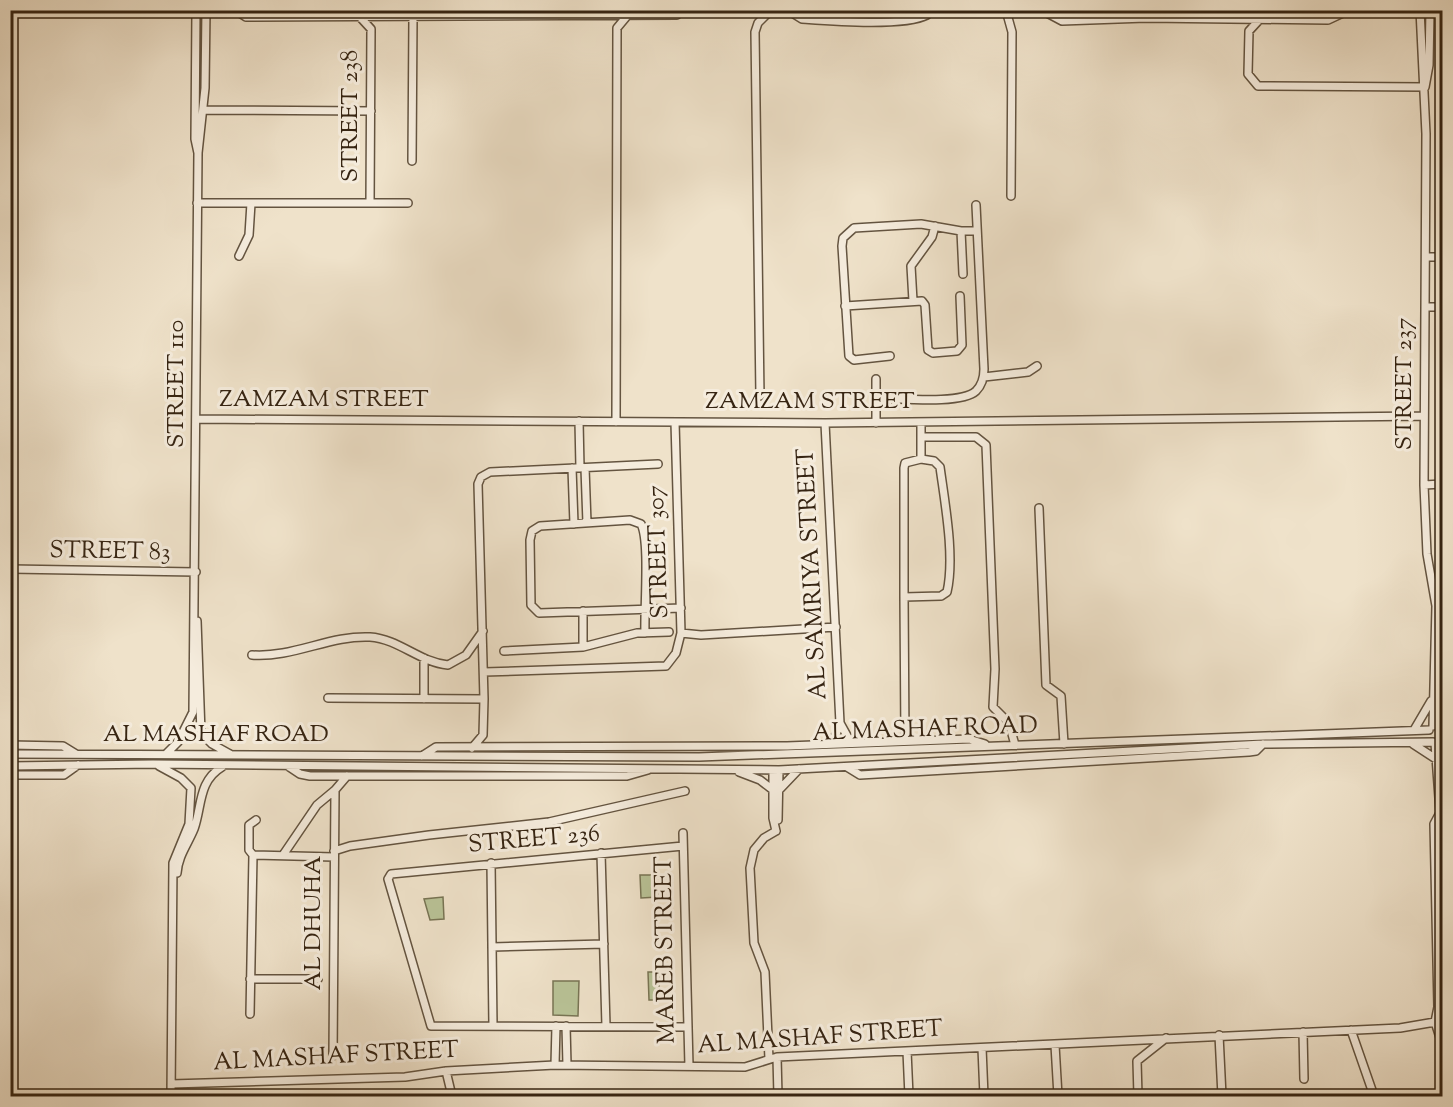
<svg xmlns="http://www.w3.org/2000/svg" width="1453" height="1107" viewBox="0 0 1453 1107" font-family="'Sorts Mill Goudy',serif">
<rect width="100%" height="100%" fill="#efe2ca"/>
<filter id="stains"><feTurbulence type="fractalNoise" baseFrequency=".00333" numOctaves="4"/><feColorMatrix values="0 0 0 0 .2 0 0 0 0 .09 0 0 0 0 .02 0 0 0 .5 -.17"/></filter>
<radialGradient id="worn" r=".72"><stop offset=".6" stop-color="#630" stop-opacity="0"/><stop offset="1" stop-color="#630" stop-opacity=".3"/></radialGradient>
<path fill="#b9c397" stroke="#787454" stroke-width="1.5" d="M640,875H657L658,897L641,898Z
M443,897L444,919L430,920L424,899Z
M648,972H659V1000H649Z
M553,981H579L578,1016L553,1015Z"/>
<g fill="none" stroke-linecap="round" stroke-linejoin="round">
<defs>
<path id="minor" d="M196,10L195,139L198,153
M235,10L246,17L677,15
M634,10L827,13H1442
M1420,10L1426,134L1424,485L1427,554L1436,606L1433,726
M1047,13L1062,21L1146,18L1328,20L1343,13
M794,14L802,19C830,21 904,27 927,15
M1007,14L1012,32L1011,196
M360,17L371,29L370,203
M1260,19L1249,31L1248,74L1258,86L1425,87
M1425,87L1429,65L1430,10
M204,110L371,111
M412,161L413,17
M197,203H408
M961,231L963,274
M239,256L249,235L251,203
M1426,257H1442
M913,301L911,266L932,237L935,226
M845,306L922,301L925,305L928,350L933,353L957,351L962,345L960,296
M1425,307H1442
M890,356L854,360L849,356L842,246L843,238L854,228L921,224L961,231H977
M984,377L1028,372L1037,366
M760,396L755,32L758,23L768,13
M876,398C898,398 961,405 976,391C982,385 984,377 984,369L976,205
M196,419L825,423L1424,416
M579,421L580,468
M616,422L617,28L627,16
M675,422L681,633L701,635L836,627
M825,423L840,723L851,743
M876,423V379
M921,437H976L986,445L995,669L993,707L1009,723L1015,745
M572,468L574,524
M585,468L587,523
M1424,485L1442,484
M1039,508L1046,685L1061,696L1064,744
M10,569L196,572
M904,597V468L905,463L921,459
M197,621L201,733L212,744L230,754
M645,633C644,609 650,541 641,524L630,520L540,526L532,531L530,540L531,605L539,613L681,608
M583,647V611
M504,651L583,647L637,633L669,632
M252,655C293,658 330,635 370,637C399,639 419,662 448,665L466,655L483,631
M484,672L666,666L676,653L681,633
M1436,683L1442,724
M328,698L484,699
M424,699V658
M1414,730L1431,701
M905,741L904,597L941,596L947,592C955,557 945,504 940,467L934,461L921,459V422
M1442,742V743
M1435,743L1440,812
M828,744L836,735L840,723
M1413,744L1436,759
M10,745L63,746L76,754
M472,748L483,735L484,699L478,484L481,477L490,472L658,464
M167,753L178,742L193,712L198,153L205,88L206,10
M10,754L699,757L1429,730
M422,756L436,747L787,746L969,739L985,744
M10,766L153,764L779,770L1263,744L1433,742
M159,766L181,778L191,788L189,824L173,863L171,1096
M288,766L300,774L310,776H627L648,770
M847,767L860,775L1249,752L1256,751L1263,744
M773,770V818L776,831
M739,772L760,780L773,790
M10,775H64L78,765
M778,791L799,769
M778,820L779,770
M683,833L689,1066
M683,846L391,874L388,879L431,1026L687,1027
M334,851L350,846L429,835L549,822L685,791
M601,853L606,1026
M253,855L334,857
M253,855L249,850V825L256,820
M283,855L317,805L335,790
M491,863L493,1026
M177,873C178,856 188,844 194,829C202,807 198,781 222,767
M492,947L604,944
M250,979H318
M250,1014L253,855
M1435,1022L1442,1044
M566,1026L567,1065
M1351,1030L1374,1096
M1303,1032L1304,1079
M1219,1035L1222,1096
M1055,1045L1058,1096
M982,1048L984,1096
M907,1051L909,1096
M333,1056L335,790L347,776
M777,1057L778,1096
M769,1059L765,972L754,943L750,868L754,850L764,838L776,831
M555,1065L556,1026
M446,1071L452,1096
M171,1084L405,1077L446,1071L555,1065L745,1067L777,1057L1400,1028L1435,1022L1438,1007L1434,824L1442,809
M1138,1096L1137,1061L1166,1038"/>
</defs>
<use href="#minor" stroke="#645440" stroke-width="10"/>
<use href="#minor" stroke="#f5ecdd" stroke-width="7"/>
</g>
<g text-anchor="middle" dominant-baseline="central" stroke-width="6" stroke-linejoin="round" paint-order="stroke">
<g font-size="24" fill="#362412" stroke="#f5ecdd">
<text transform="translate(351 116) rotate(-90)">STREET 238</text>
<text transform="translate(177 384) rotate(-90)">STREET 110</text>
<text transform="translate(1405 384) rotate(-90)">STREET 237</text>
<text x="324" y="400">ZAMZAM STREET</text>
<text x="810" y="402">ZAMZAM STREET</text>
<text transform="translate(110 552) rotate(1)">STREET 83</text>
<text transform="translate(659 552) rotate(-92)">STREET 307</text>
<text transform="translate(813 574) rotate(-93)">AL SAMRIYA STREET</text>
<text transform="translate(925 730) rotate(-2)">AL MASHAF ROAD</text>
<text x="216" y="735">AL MASHAF ROAD</text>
<text transform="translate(534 840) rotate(-5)">STREET 236</text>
<text transform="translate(314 923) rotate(-90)">AL DHUHA</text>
<text transform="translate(666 950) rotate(-91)">MAREB STREET</text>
<text transform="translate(820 1038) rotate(-4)">AL MASHAF STREET</text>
<text transform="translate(336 1057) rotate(-3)">AL MASHAF STREET</text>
</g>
</g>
<rect width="1453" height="1107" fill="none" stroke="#efe2ca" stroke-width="36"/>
<rect x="12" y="12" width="1429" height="1083" fill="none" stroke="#362412" stroke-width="3"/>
<rect x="18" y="18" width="1417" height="1071" fill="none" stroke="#362412" stroke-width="1.5"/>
<rect width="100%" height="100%" filter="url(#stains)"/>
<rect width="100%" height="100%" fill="url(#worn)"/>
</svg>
